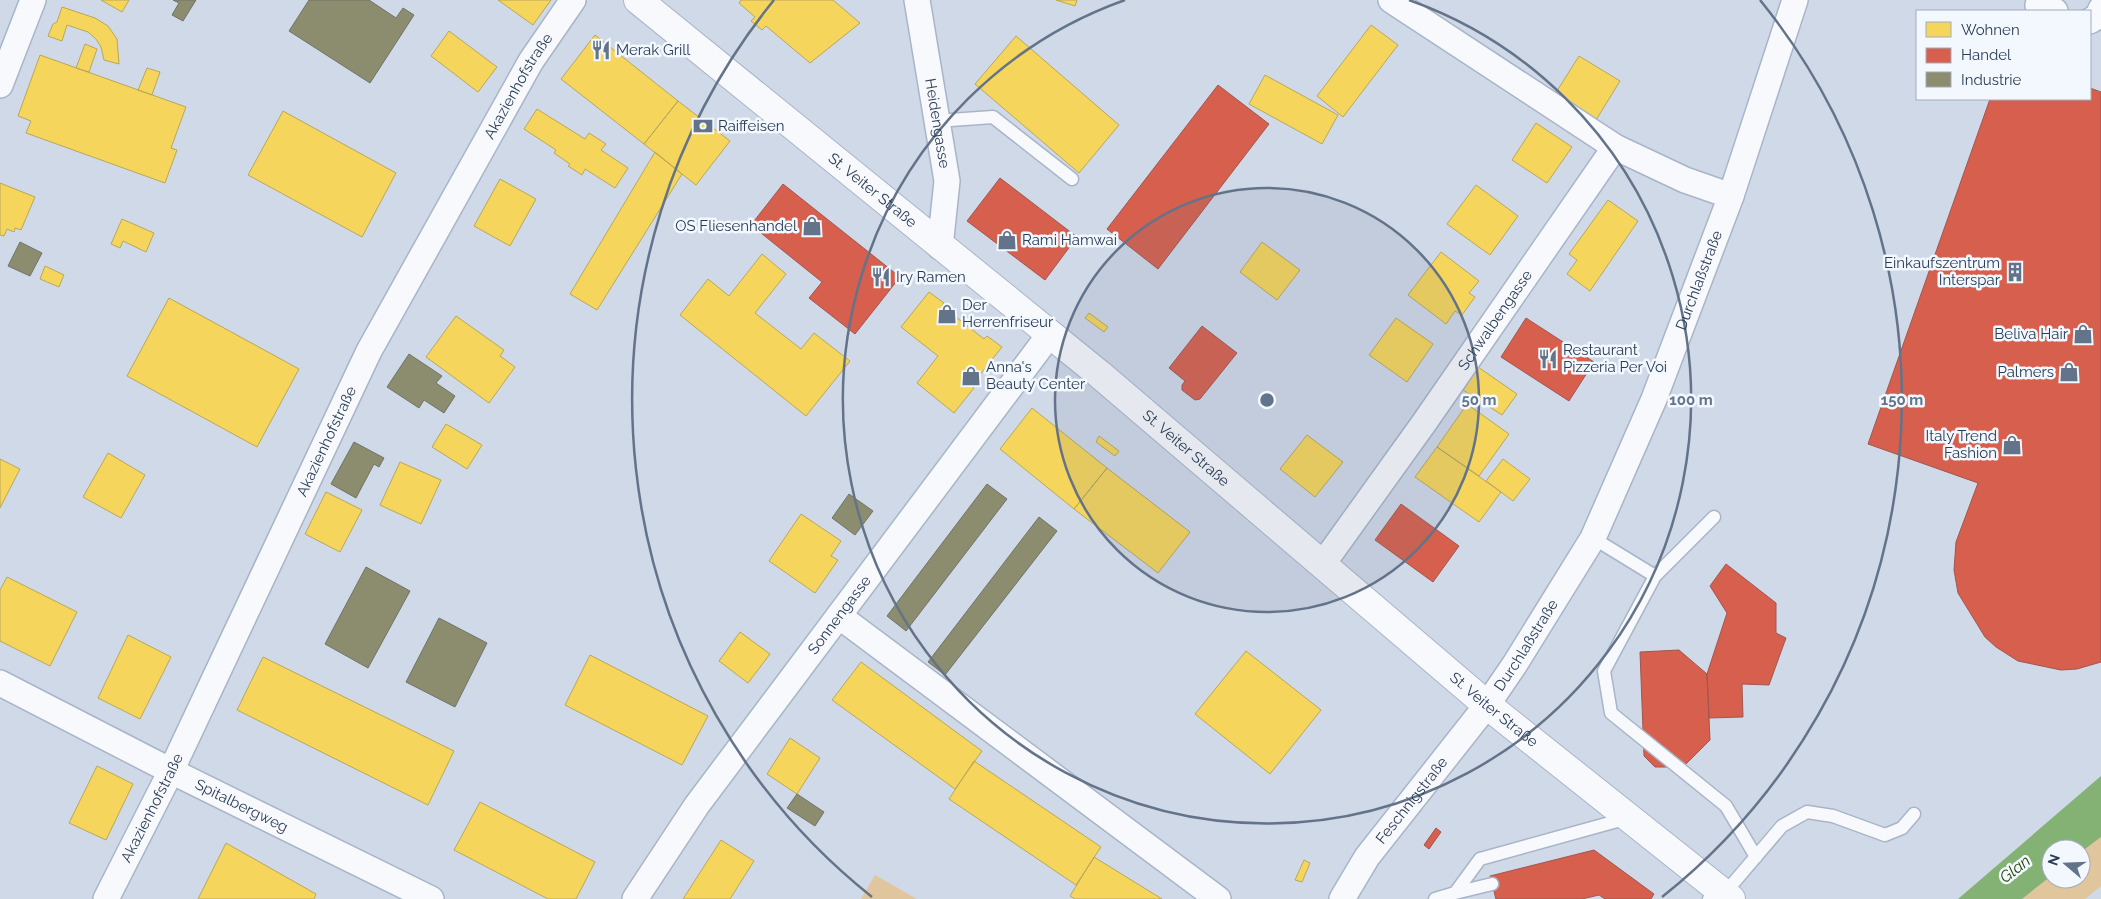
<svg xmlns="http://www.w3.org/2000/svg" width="2101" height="899" viewBox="0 0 2101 899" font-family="Raleway,sans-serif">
<rect width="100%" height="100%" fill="#d0d9e8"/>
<path fill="#e1c69d" d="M2101,837V886L2085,899H2022L2051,876V879H2081V852Z
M875,875L917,899H861Z"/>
<path fill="#83b274" d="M2101,776V837L2081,852V849H2051V876L2022,899H1958Z"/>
<path fill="#f6d55c" stroke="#b8a75a" d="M101,0H129L122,12Z
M498,0H551L533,25Z
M741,0H833L860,23L810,63L766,26L762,30L751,21L755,17L739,3Z
M1056,0H1077L1075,6Z
M62,7L95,18L108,26L117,39L119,64L104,60L101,47L96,39L88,32L67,25L62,41L48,36L53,24L57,22Z
M1371,25L1398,45L1343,117L1317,96Z
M449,31L497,67L478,92L431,56Z
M595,35L678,101L644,144L561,79Z
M1016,36L1119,125L1079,173L975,84Z
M85,44L97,49L89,72L76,68Z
M40,55L186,107L171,148L177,150L165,183L26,133L31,121L18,116Z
M1579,56L1620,81L1596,120L1555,94Z
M147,68L160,72L152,95L138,90Z
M1265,75L1338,115L1322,144L1249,104Z
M678,101L730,141L696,185L644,144Z
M537,109L585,139L589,133L606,144L601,150L628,168L615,188L585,169L582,175L568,166L570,164L554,153L556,150L524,129Z
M283,111L396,173L362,237L248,175Z
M1536,123L1572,147L1547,183L1512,160Z
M655,152L682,174L597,310L570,294Z
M500,179L536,199L510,246L474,226Z
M0,183L35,197L21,230L15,228L14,232L7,229L4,236L0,235Z
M1476,185L1518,216L1490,255L1447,224Z
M1608,200L1638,221L1590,291L1567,274L1577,260L1569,254Z
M122,219L154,233L146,252L123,241L120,248L111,244Z
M1262,242L1300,270L1277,300L1240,272Z
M1441,252L1479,281L1469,293L1475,297L1462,315L1455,311L1446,324L1408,295Z
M762,254L786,274L755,313L801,349L814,333L850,361L806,416L680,315L708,279L729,296Z
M45,266L64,275L59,287L40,279Z
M929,292L944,303L942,306L984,339L987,336L1002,347L971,386L974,388L954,413L917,383L938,356L901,327Z
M169,298L299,369L257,447L127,376Z
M1089,313L1108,327L1104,332L1085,318Z
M456,316L504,350L500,356L515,367L489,403L426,357Z
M1396,318L1433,344L1407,382L1369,355Z
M1478,367L1517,394L1502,415L1463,390Z
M1467,404L1509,434L1479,476L1437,447Z
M1032,408L1107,468L1074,509L1000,449Z
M446,424L482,445L467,469L432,447Z
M1307,435L1343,462L1315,497L1280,469Z
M1099,436L1119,451L1115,456L1096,442Z
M1437,447L1501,492L1479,522L1415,477Z
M108,453L145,475L121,518L83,497Z
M0,459L20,469L0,508Z
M1503,459L1530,479L1513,501L1486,481Z
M400,462L441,480L421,524L380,505Z
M1107,468L1190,532L1158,573L1074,509Z
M326,492L362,510L340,552L305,534Z
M801,514L841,541L831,556L838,560L815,593L769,561Z
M7,577L77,612L50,666L0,641V590Z
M740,632L770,654L748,683L719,661Z
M128,635L171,657L140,719L98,698Z
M1246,651L1321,710L1270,774L1195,714Z
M590,655L708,716L682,765L565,705Z
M263,657L454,751L428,805L237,710Z
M861,662L982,751L955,789L832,700Z
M790,738L820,758L797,794L767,774Z
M974,761L1101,847L1076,885L949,799Z
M97,766L133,784L106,840L69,823Z
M480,802L595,862L576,899H548L454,850Z
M721,840L754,861L730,899H683Z
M226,843L316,894L314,899H198Z
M1094,857L1162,899H1075L1070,896Z
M1304,860L1310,863L1302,882L1295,880Z"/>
<path fill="#d6604d" stroke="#a25550" d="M1218,85L1269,124L1158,269L1107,229Z
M2090,88L2101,92V662L2077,669L2061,670L2018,661L1996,647L1985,637L1958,593L1954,570L1956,542L1978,483L1868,444L1990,99H2090Z
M1000,178L1077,237L1045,280L967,221Z
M783,184L900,277L855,334L809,298L822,282L751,225Z
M1526,318L1594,362L1569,401L1501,357Z
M1202,326L1237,353L1200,399L1195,400L1182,390V385L1185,381L1169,368Z
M1401,504L1459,546L1433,582L1375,540Z
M1726,564L1776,603V633L1786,638L1769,685L1742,684L1743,717L1709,718L1707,674L1727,613L1710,586Z
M1679,650L1707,674L1710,740L1683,767H1655L1644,756L1640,652Z
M1436,828L1441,832L1429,849L1424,845Z
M1594,850L1654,894L1651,899H1605L1599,895L1582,899H1496L1490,876Z"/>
<path fill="#8c8c6e" stroke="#6e7467" d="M173,0H196L183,21L172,15L179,3Z
M309,0H369L396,18L403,8L414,15L370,83L289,31Z
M20,242L42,253L30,276L8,266Z
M409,354L442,376L436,383L455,396L444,413L424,400L419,408L387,387Z
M354,442L384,458L379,467L374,464L356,498L331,484Z
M987,484L1007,499L906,631L887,616Z
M849,494L873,511L855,535L832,518Z
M1039,517L1057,531L945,675L928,662Z
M366,567L410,591L368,668L325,644Z
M439,618L487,643L455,707L406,682Z
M797,794L824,812L815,826L787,808Z"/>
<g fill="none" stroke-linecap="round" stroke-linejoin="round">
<defs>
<path id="service" d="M936,121L993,117L1072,179
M1593,538L1655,576L1604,671L1611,713L1726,806L1756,857
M1655,576L1714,517
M1455,893L1492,884
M1435,899L1455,893L1480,859L1628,818
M1709,899L1724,894L1782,826L1807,812L1833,816L1885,835L1902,828L1914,814"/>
<g id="minor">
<path id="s1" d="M917,0L947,181L940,247"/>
<path d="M1391,0L1615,147L1685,180L1731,196"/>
<path d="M2038,5L2055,11"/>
<path d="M2090,21L2098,16L2101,9"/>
<path d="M0,85L33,0"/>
<path id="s2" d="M1322,565L1424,423L1615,147"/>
<path d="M839,616L1218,899"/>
<path id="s3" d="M0,683L171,771L431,899"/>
<path id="s4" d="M106,899L171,771L369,351L531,61L573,0"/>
<path id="s5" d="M635,899L697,805L1050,334"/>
<path id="s6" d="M1342,899L1367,857L1487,705L1515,664L1593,538L1654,399L1731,196L1795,0"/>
</g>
<g id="secondary">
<path id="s7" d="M638,0L1098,373L1487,705L1731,899"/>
</g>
</defs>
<use href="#service" stroke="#a8b5c8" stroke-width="15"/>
<use href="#minor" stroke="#a8b5c8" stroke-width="28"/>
<use href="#secondary" stroke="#a8b5c8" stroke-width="30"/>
<use href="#service" stroke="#f8f9fc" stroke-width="12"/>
<use href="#minor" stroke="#f8f9fc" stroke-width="25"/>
<use href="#secondary" stroke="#f8f9fc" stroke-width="28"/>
</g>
<circle cx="1267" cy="400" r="212" fill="#637389" fill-opacity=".12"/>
<g fill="none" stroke="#637389" stroke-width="2.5">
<circle cx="1267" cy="400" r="212"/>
<path d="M1409 0A424 424 0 1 1 1125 0"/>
<path d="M872 897A635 635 0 0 1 774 0M1760 0A635 635 0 0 1 1662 897"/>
</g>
<defs>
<symbol id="restaurant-bare" viewBox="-9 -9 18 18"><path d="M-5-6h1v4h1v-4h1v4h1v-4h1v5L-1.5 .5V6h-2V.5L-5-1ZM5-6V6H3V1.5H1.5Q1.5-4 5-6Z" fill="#637389" stroke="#f3f8ff" stroke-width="2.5" paint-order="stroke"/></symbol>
<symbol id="bank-bare" viewBox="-9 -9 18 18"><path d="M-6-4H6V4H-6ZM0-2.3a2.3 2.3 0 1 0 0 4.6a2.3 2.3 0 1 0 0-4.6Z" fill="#637389" stroke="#f3f8ff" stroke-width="2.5" paint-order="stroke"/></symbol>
<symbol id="shop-bare" viewBox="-9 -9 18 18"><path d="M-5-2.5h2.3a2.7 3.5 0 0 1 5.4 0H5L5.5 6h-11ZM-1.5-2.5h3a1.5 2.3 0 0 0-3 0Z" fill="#637389" stroke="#f3f8ff" stroke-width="2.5" paint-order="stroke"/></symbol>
<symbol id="building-bare" viewBox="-9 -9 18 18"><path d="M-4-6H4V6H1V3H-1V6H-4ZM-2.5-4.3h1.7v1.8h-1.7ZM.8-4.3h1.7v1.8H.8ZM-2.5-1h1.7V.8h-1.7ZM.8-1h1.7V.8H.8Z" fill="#637389" stroke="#f3f8ff" stroke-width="2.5" paint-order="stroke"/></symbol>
</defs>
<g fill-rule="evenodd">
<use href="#restaurant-bare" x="587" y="36" width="28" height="28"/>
<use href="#bank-bare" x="689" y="112" width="28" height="28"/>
<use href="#shop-bare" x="798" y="212" width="28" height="28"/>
<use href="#shop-bare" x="993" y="226" width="28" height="28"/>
<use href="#building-bare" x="2001" y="258" width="28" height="28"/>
<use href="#restaurant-bare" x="867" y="263" width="28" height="28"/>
<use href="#shop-bare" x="933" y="300" width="28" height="28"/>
<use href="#shop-bare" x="2069" y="320" width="28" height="28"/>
<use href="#restaurant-bare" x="1534" y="345" width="28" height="28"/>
<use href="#shop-bare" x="2055" y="358" width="28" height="28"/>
<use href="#shop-bare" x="957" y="362" width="28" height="28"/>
<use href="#shop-bare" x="1998" y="431" width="28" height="28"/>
</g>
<g text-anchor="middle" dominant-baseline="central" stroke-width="5" stroke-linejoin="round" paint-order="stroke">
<g font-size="15" fill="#293c56" stroke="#f3f8ff" text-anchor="start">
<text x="616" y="50">Merak Grill</text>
<text x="718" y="126">Raiffeisen</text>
<text x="797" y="226" text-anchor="end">OS Fliesenhandel</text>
<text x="1022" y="240">Rami Hamwai</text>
<text x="2000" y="263" text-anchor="end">Einkaufszentrum<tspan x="2000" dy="17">Interspar</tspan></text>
<text x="896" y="277">Iry Ramen</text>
<text x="962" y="305">Der<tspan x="962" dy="17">Herrenfriseur</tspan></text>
<text x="2068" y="334" text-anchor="end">Beliva Hair</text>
<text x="1563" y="350">Restaurant<tspan x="1563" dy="17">Pizzeria Per Voi</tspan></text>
<text x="986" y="367">Anna's<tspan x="986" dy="17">Beauty Center</tspan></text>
<text x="2054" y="372" text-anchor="end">Palmers</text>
<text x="1997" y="436" text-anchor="end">Italy Trend<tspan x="1997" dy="17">Fashion</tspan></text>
</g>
<g font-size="15" fill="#293c56" stroke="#f3f8ff">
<text stroke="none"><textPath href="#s4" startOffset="912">Akazienhofstraße</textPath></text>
<text stroke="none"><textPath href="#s1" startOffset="125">Heidengasse</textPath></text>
<text stroke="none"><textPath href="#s7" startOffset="302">St. Veiter Straße</textPath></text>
<text stroke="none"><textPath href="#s6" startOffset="719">Durchlaßstraße</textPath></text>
<text stroke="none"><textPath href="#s2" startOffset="300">Schwalbengasse</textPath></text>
<text stroke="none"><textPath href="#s4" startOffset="508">Akazienhofstraße</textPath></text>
<text stroke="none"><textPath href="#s7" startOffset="708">St. Veiter Straße</textPath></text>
<text stroke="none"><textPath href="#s5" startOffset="350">Sonnengasse</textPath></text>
<text stroke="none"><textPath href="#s6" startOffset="314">Durchlaßstraße</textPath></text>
<text stroke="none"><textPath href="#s7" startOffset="1112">St. Veiter Straße</textPath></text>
<text stroke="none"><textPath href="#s6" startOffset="121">Feschnigstraße</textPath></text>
<text stroke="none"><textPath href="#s3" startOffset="271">Spitalbergweg</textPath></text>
<text stroke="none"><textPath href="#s4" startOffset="102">Akazienhofstraße</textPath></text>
</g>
<g font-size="16" font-style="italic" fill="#1d4702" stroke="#f3f8ff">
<text transform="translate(2015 869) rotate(-38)">Glan</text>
</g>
</g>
<circle cx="1267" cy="400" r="8" fill="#637389" stroke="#f3f8ff" stroke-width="2.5"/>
<g font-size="15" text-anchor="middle" font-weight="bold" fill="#637389" stroke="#f3f8ff" stroke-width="5" stroke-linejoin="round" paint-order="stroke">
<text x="1479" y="405">50 m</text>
<text x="1691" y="405">100 m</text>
<text x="1902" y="405">150 m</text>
</g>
<rect x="1916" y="10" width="175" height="90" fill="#f3f8ff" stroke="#a2adbb"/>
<rect x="1926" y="22" width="25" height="15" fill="#f6d55c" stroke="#a2adbb"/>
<text x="1961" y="35" font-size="15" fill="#293c56">Wohnen</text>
<rect x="1926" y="48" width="25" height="15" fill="#d6604d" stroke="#a2adbb"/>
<text x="1961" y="60" font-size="15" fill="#293c56">Handel</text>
<rect x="1926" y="72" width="25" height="15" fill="#8c8c6e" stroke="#a2adbb"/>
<text x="1961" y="85" font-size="15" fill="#293c56">Industrie</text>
<g transform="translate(2066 864) rotate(289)"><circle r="24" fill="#f3f8ff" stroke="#a2adbb"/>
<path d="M0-4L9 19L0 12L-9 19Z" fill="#637389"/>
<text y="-8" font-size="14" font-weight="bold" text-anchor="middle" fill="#293c56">N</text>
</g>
</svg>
